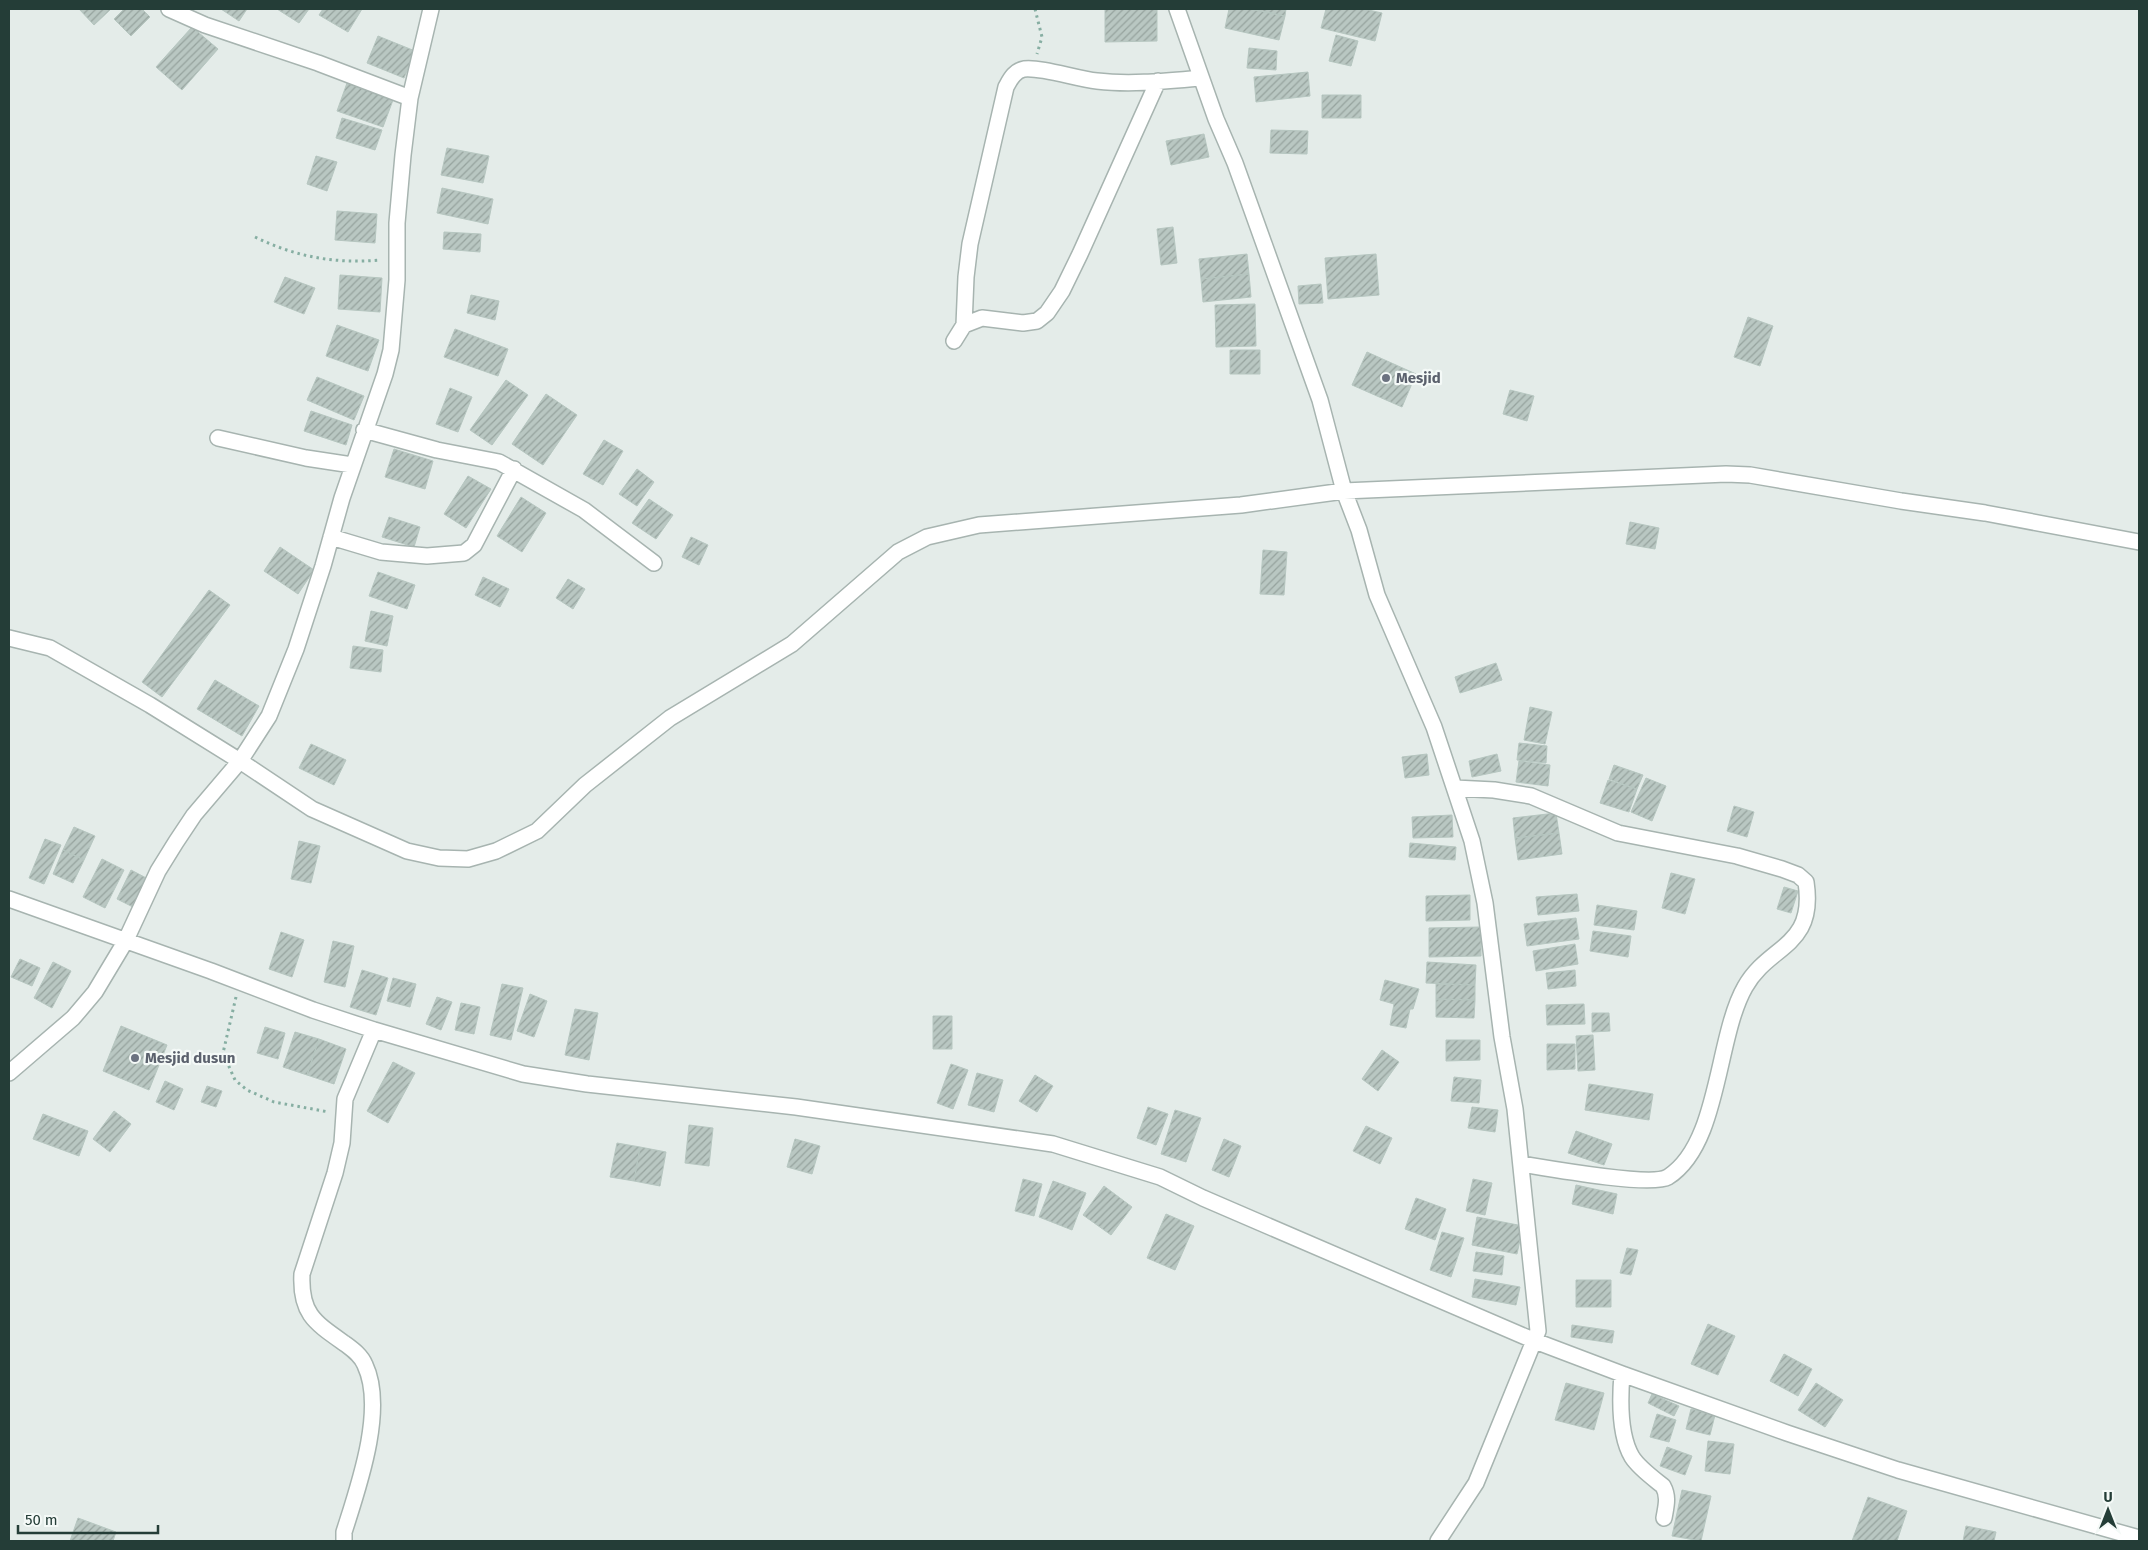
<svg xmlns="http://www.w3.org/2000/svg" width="2148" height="1550" viewBox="0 0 2148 1550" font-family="'Fira Sans',sans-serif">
<defs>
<pattern id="building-hatch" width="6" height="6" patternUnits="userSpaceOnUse" patternTransform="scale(1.25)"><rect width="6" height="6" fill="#b9c7c2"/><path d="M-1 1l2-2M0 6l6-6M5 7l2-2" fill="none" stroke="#96a39e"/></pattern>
</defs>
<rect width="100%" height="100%" fill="#e4ece9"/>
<path fill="url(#building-hatch)" stroke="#b6c6c0" d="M79,9H111L94,25Z
M124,9H142L150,17L131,36L114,19Z
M221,9H247L239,21Z
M277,9H309L299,23Z
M323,9H362L348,32L319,15Z
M1105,9H1157V41L1105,42Z
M1229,9H1250L1285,16L1279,40L1225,28Z
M1250,9H1286L1285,16Z
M1326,9H1364L1382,13L1375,41L1321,28Z
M192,27L218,49L182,90L156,67Z
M1336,35L1358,41L1351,66L1329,61Z
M378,36L415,51L404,78L367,63Z
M1249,48L1277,51L1276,70L1247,68Z
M1308,72L1310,96L1256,102L1254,77Z
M347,83L393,100L383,127L337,111Z
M1322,95H1361V118H1322Z
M342,118L382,130L375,150L336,138Z
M1271,130L1308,131L1307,154L1270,153Z
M1204,134L1209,157L1171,165L1166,141Z
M447,148L489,156L483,183L441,175Z
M316,156L337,162L327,191L307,184Z
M442,188L493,199L488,224L437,213Z
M337,211L377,214L375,243L335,240Z
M1173,227L1177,263L1161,265L1157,229Z
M444,232L481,234L480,252L443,249Z
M1247,254L1249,274L1201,279L1199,259Z
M1376,254L1379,295L1328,299L1325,258Z
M1249,274L1251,297L1203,302L1201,279Z
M340,275L382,278L380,312L338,309Z
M285,277L315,288L304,314L274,302Z
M1321,284L1323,303L1299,304L1298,286Z
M471,295L499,301L495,320L467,313Z
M1255,304L1256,346L1216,347L1215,305Z
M1748,317L1773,326L1760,366L1734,357Z
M337,325L379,340L368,371L326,356Z
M455,329L508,349L498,376L444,357Z
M1230,350H1260V374H1230Z
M1367,352L1416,374L1402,407L1352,385Z
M317,377L364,396L354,420L307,400Z
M506,380L528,395L492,445L470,430Z
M450,388L472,397L458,432L436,424Z
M1510,390L1534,396L1527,421L1503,414Z
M546,394L577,415L543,465L512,444Z
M311,411L352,425L346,445L304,431Z
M604,440L623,451L603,485L583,474Z
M394,449L433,461L425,489L385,477Z
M637,469L654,482L637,506L619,494Z
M468,476L491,489L466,528L444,514Z
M521,497L546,513L522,552L497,536Z
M649,499L673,515L656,539L632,523Z
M389,517L420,527L414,547L382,537Z
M1630,522L1659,528L1655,549L1626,544Z
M691,537L708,545L699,565L682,557Z
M280,547L314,570L298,594L264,571Z
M1263,550L1287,552L1284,595L1260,594Z
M378,572L415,585L407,609L369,596Z
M483,577L509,589L500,607L475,595Z
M568,579L585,589L573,609L556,598Z
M209,590L230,605L162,697L142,682Z
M371,611L393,616L387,646L365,641Z
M353,646L383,650L381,672L350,668Z
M1496,663L1502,680L1460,693L1455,677Z
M215,680L259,706L242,736L197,709Z
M1530,707L1552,712L1545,744L1524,740Z
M1519,743L1547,746L1546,763L1517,760Z
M311,744L346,760L334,785L299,768Z
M1427,754L1429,775L1405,778L1402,757Z
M1497,754L1501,771L1472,777L1469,761Z
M1519,761L1550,765L1548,786L1516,782Z
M1614,765L1643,775L1637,789L1609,779Z
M1646,778L1666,786L1652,821L1631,812Z
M1608,780L1637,789L1629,812L1600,803Z
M1734,806L1754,812L1747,837L1727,831Z
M1556,813L1559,833L1515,838L1513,818Z
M1452,815L1453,837L1413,838L1412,817Z
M74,827L95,836L84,860L63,850Z
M1559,833L1562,854L1518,860L1515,838Z
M45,839L61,845L44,884L29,878Z
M299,841L320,846L311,883L291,879Z
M1410,843L1456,847L1455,860L1409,857Z
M63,850L84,860L73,883L53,874Z
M102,859L124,870L105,908L83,897Z
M131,870L152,881L137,909L117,899Z
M1671,873L1695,879L1685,914L1662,908Z
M1784,887L1798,891L1791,913L1777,909Z
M1577,894L1579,911L1538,915L1536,897Z
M1470,895V920L1426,921V896Z
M1597,905L1637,911L1634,930L1594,925Z
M1576,918L1579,939L1527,946L1524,924Z
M1481,927V956L1429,957V928Z
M1593,931L1631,936L1628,957L1590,951Z
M281,932L304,940L292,977L269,969Z
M333,941L354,946L345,987L324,982Z
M1575,944L1578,964L1536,971L1533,951Z
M20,959L40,968L32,986L11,977Z
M53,962L71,971L52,1008L34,998Z
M1427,962L1476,965L1475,985L1426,983Z
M362,970L388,978L376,1015L350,1007Z
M1575,970L1576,986L1548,989L1546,973Z
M393,978L416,984L410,1007L387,1001Z
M1385,980L1419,989L1413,1009H1410L1406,1028L1390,1025L1394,1004L1380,1000Z
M502,984L523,988L511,1040L490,1035Z
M1436,984L1475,985V1000L1436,999Z
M530,994L547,1001L534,1037L517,1031Z
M437,997L452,1002L441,1030L426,1024Z
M1436,999L1475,1000L1474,1018L1436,1017Z
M461,1003L480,1007L474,1034L455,1030Z
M1584,1004L1585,1024L1547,1025L1546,1005Z
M575,1009L598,1013L589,1060L565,1055Z
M1592,1013H1609L1610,1031L1592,1032Z
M933,1016H952V1049H933Z
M121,1026L167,1045L149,1090L103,1071Z
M265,1027L285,1033L278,1059L257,1053Z
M295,1032L319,1039L307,1075L283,1067Z
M1593,1035L1595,1070L1578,1071L1576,1036Z
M319,1039L346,1049L334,1084L307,1075Z
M1446,1040H1480V1060L1446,1061Z
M1547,1044H1575V1069L1547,1070Z
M1382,1050L1399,1062L1378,1091L1362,1079Z
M393,1062L415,1073L388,1123L367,1111Z
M951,1064L968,1070L953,1109L937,1103Z
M977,1073L1003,1080L994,1112L968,1105Z
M1035,1075L1053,1086L1037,1112L1019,1101Z
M1454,1077L1481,1080L1479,1103L1451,1101Z
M165,1081L183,1089L174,1110L156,1102Z
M1589,1084L1653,1094L1649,1120L1585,1110Z
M207,1086L222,1091L216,1107L201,1102Z
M1148,1107L1168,1114L1156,1145L1137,1138Z
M1472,1107L1498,1110L1495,1132L1468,1128Z
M1175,1110L1201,1118L1186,1162L1161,1154Z
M114,1111L131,1124L110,1152L93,1139Z
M43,1114L88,1131L79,1156L33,1139Z
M689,1125L713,1128L709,1166L685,1163Z
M1366,1126L1392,1138L1380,1164L1353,1151Z
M1576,1131L1612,1144L1604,1165L1568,1153Z
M795,1139L820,1146L812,1174L787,1167Z
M1224,1139L1241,1146L1229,1177L1212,1170Z
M617,1143L640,1147L634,1181L610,1177Z
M640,1147L666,1152L660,1186L634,1181Z
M1023,1179L1042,1184L1034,1216L1015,1211Z
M1473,1179L1492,1183L1485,1215L1466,1211Z
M1053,1181L1086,1193L1072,1230L1039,1217Z
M1576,1185L1617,1194L1613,1214L1572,1204Z
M1104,1186L1132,1207L1111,1235L1083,1215Z
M1416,1198L1446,1209L1435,1240L1405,1229Z
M1166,1214L1194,1226L1175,1270L1147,1258Z
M1477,1217L1523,1226L1517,1254L1472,1245Z
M1442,1232L1464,1238L1451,1277L1430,1270Z
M1627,1248L1638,1250L1631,1275L1620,1273Z
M1476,1252L1504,1256L1502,1275L1473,1271Z
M1475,1279L1520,1287L1516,1305L1472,1297Z
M1576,1280H1611V1307H1576Z
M1708,1324L1735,1336L1718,1375L1691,1364Z
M1572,1325L1614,1331L1612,1343L1571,1337Z
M1784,1354L1812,1369L1798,1396L1770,1381Z
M1566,1383L1604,1393L1594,1430L1555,1420Z
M1816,1383L1843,1400L1825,1427L1798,1410Z
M1652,1394L1679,1406L1674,1416L1648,1403Z
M1691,1409L1715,1415L1710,1435L1686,1429Z
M1657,1414L1676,1420L1669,1442L1650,1437Z
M1708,1441L1734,1444L1730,1474L1705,1471Z
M1667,1447L1692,1456L1685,1475L1660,1466Z
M1682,1490L1711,1496L1701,1541L1672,1536Z
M1868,1497L1907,1511L1897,1541H1852Z
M78,1518L116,1532L113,1541H70Z
M1966,1526L1996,1532L1994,1541H1963Z"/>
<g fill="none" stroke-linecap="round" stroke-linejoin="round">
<defs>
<path id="street" d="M169,9L205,25L318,63L410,98
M1177,9L1216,119L1235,163L1320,400L1344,491L1359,530L1377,595L1434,727L1472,841L1485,903L1502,1037L1515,1109L1538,1331L1476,1483L1438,1541
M964,325L966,277L970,244L1006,87C1010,80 1014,71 1024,69C1043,67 1076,79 1097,81C1131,85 1167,81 1201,78
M954,341L964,325L982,318L1023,323L1037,321L1047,313L1062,291L1080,254L1158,81
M364,430L437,450L499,462L584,510L654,563
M218,438L306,458L352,465
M331,537L381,552L427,556L464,553L474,545L514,469
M9,638L50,648L150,705L240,761L312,809L407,851L439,858L468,859L496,851L537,831L585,785L670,718L792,644L898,552L927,537L979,525L1241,505L1344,491L1726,474L1750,475L1901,501L1985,513L2139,542
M1455,788L1494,790L1531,796L1618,833L1737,856L1782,869L1798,875L1806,882C1816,948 1769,944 1745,987C1716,1038 1720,1144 1668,1177C1651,1187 1546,1168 1521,1164
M9,899L211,971L313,1010L374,1030L523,1074L587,1084L796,1107L1053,1144L1160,1177L1203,1198L1535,1341L1622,1374L1787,1433L1898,1470L2139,1538
M9,1073L73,1018L95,992L125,942L158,871L176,842L194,815L240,761L269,716L296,649L323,566L342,498L385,374L391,350L397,280V223L403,155L410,98L431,9
M1622,1374C1620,1398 1619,1435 1632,1457C1639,1468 1653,1478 1663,1486C1669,1497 1666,1506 1664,1518
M344,1541V1532C358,1488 386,1409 365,1365C361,1355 352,1349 344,1343C314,1322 300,1313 302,1274L335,1173L342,1143L345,1099L374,1030"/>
</defs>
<use href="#street" stroke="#a7b4b0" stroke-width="18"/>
<path stroke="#86aea2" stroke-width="3" stroke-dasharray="2.5 4" stroke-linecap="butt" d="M1035,9L1042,37L1037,54
M255,237C296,257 335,264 381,260
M236,997L223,1053L235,1080L247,1090L274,1102L329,1112"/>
<use href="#street" stroke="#fff" stroke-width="15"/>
</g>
<g fill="#6b7280" stroke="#f4f9f7" stroke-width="2">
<circle cx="1386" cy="378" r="5"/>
<circle cx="135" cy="1058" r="5"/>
</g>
<g text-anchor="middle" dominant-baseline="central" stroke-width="4.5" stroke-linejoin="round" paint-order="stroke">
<g font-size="15" font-weight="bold" fill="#5b616d" stroke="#f4f9f7" text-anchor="start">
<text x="1396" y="378">Mesjid</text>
<text x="145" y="1058">Mesjid dusun</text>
</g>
</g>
<rect width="2148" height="1550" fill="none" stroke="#243d37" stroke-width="20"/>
<g transform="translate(2108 1510)" stroke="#f4f9f7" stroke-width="4" paint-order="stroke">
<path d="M0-4L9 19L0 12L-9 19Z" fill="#243d37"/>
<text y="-8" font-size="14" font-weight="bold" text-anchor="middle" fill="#243d37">U</text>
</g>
<path d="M18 1525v8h140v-8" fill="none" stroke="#243d37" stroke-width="2.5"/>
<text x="25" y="1525" font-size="15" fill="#243d37" stroke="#f4f9f7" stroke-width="4" paint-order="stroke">50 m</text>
</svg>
